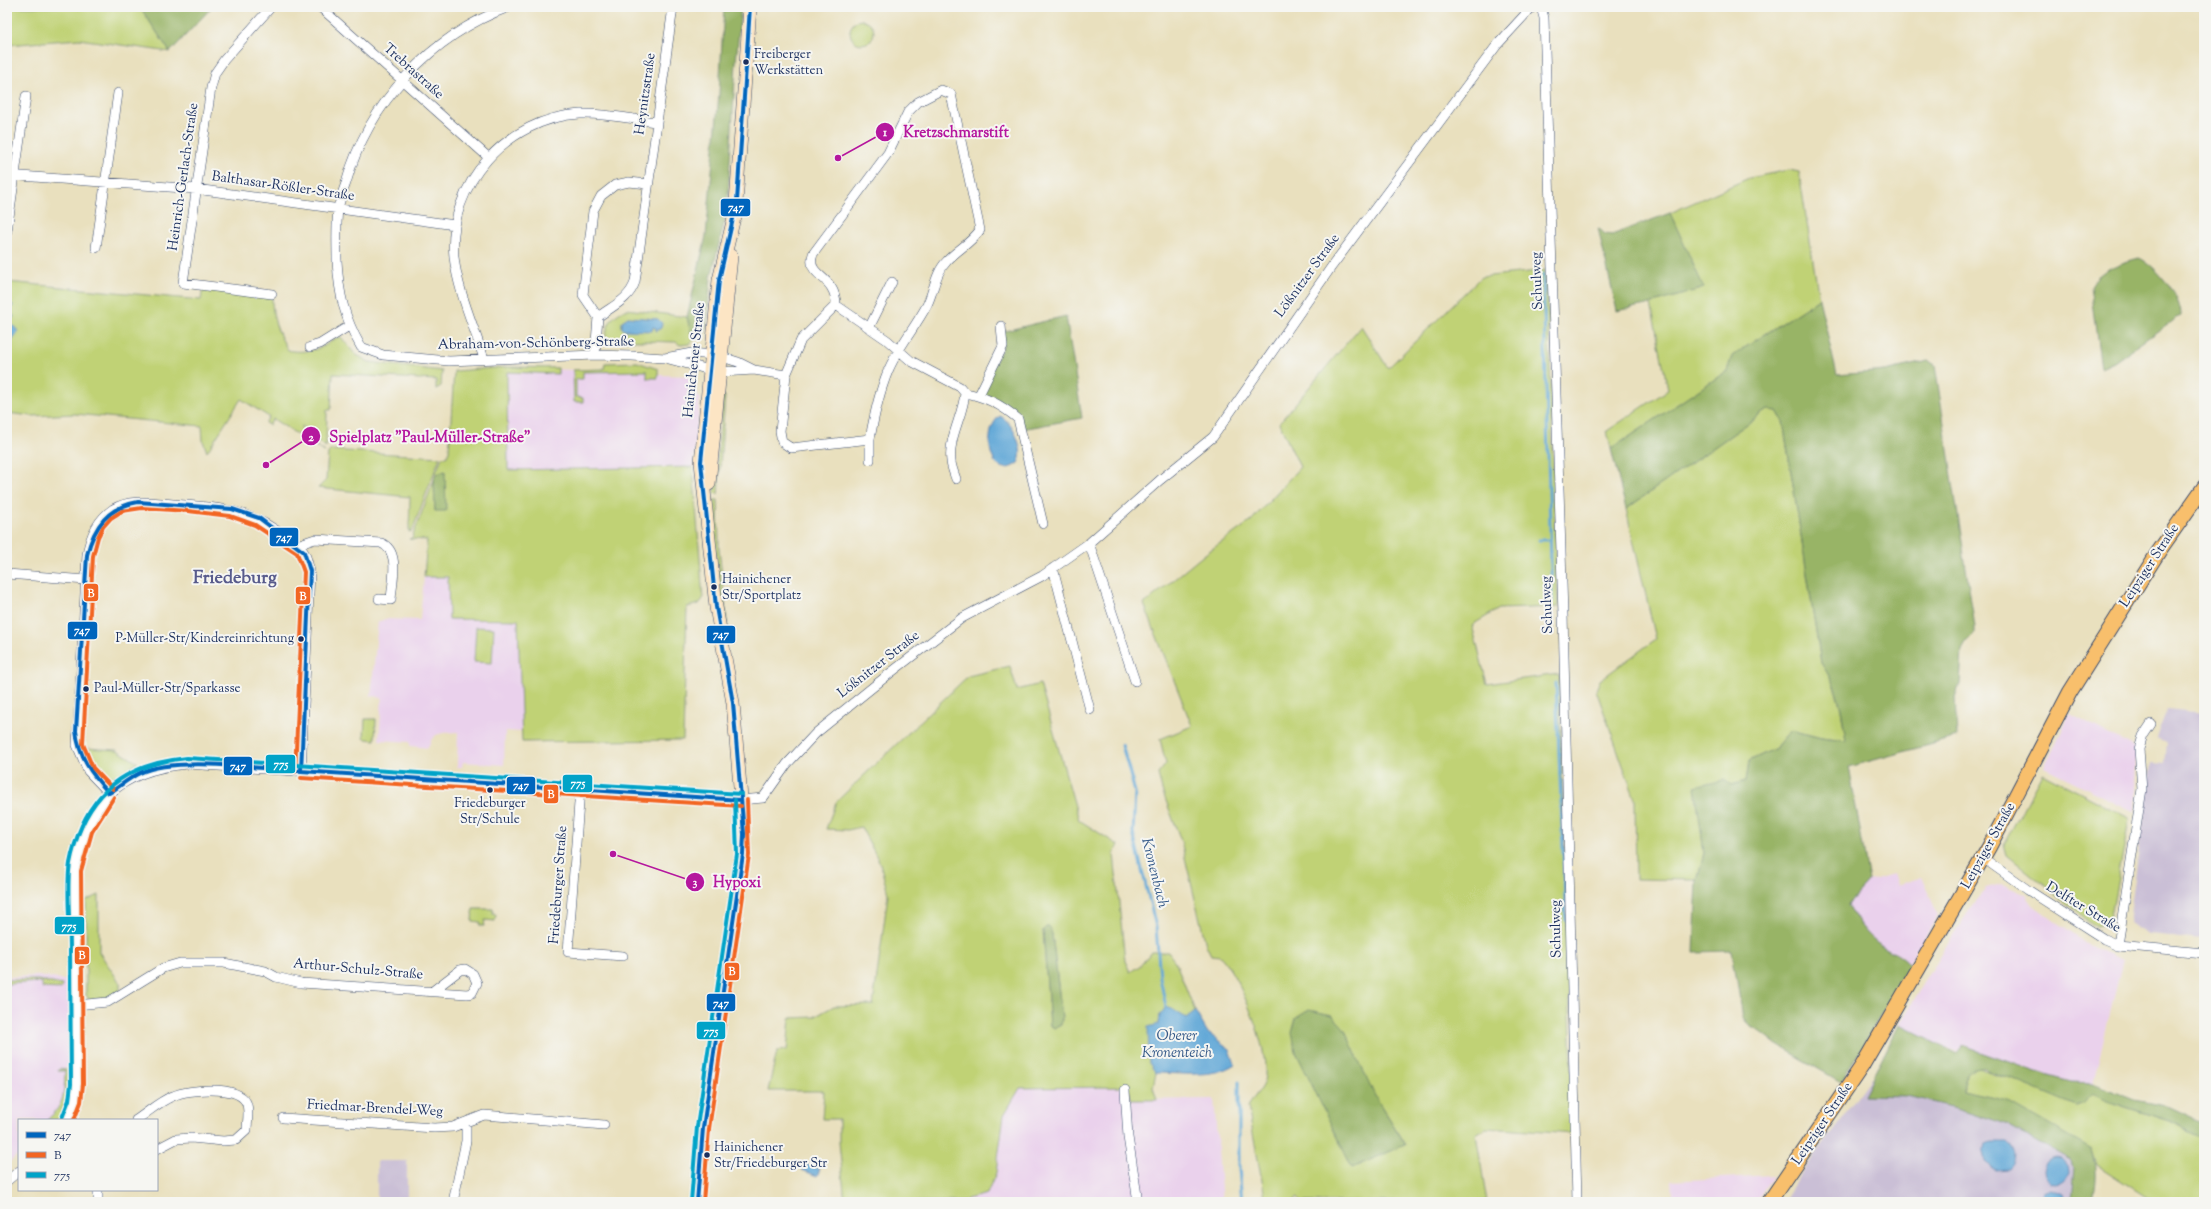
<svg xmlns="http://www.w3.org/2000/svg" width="2211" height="1209" viewBox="0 0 2211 1209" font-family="'Sorts Mill Goudy',serif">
<rect width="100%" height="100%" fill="#f6f6f2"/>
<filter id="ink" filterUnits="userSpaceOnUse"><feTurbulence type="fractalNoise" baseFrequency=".025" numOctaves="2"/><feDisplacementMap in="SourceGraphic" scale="8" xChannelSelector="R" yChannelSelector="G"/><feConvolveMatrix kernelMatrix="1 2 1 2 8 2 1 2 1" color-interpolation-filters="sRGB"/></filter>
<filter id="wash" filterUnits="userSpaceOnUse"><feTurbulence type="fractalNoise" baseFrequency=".012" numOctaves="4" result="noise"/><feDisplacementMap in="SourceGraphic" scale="16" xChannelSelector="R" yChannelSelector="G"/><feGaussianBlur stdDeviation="0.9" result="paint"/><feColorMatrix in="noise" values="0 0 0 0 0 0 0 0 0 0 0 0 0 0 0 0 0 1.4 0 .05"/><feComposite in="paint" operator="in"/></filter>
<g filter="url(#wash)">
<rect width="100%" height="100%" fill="#e9e0be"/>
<path fill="#ead1ec" d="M507,367L573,370L640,369L658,375L689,376L700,399L693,467L507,470Z
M424,577H448L449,619L518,620L522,732L505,731L504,765L463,762L462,767H457L458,732L443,733L436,735L431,740L428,748L410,746V742L379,740L382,697L371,696L378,622L385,619L420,620Z
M2070,714L2136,749L2135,812L2044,767Z
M1893,874L1897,885L1921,877L1938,915L1909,964L1901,956L1881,945L1861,928L1848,904L1869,881Z
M2002,884L2026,895L2033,905L2089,946L2123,960L2093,1083L2071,1082L2049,1076L1963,1046L1957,1052L1922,1037L1899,1025L1951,938L1977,899L1987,888Z
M39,976L76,982L77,1062L64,1069H58L65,1071L64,1096L58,1110L47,1120H19V1154L7,1164V984L42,982V988L61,989L38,980H7V977Z
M1129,1087L1131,1100L1214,1099L1222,1202H966L1002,1127L1004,1115L1020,1088Z
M1773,1175L1756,1202H1670L1673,1194L1672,1181Z"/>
<path fill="#cabfd6" d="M2167,709L2204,713V939L2148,934L2129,922L2151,763L2165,764L2167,743L2156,739Z
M1871,1078L2089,1150L2083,1202H1783L1798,1178Z
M377,1161H407V1202H377Z"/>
<path fill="#c0d275" stroke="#6e806a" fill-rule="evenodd" d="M7,7H140L170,52L79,39L7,45Z
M850 32a12 12 0 1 1 24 0a12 12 0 1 1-24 0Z
M1789,170L1799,172L1819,299L1732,356L1727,371L1611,449L1607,431L1668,390L1651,304L1703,288L1670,213L1749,178Z
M1547,270L1558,607L1499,609L1472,625L1487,684L1559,674L1574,1134L1486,1128L1476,1134L1487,1202H1300L1298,1198L1290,1202H1266L1248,1107C1252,1099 1261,1090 1264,1081C1272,1053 1239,975 1220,956L1211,955L1206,945L1181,841L1162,790L1158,774L1166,764L1160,739L1192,726L1144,604L1205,554L1251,521L1300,467L1279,423L1361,326L1388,368L1481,277ZM1296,1052L1375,1096L1405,1145L1314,1087Z
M7,282L201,300L203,287L272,297C272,318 277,332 288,350C297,353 316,351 324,346C330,343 335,337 341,337L355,354L369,362L442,371L441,386L436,389V380L333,374L331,410H327L326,447L311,436L303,426L301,427L310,441L325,452L273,419L269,425L265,423L269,417L241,399L207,452L203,441L202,426L75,414L32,416L7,413Z
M627,309L687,317L691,334L697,336L690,344L680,345L676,342L610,340L605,338C608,321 612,316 627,309ZM628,317L658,319L662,325L659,330L653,327L624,330L622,328V321Z
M637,362L658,369V378H647V371L583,372V379H576V397L583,398V402H574L573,370L604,369L605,363Z
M507,367L558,368V374L507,372L508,470L693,467L703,599L699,604L687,607L683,740L522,742L518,620L449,619L448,577H424L427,540L409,539L412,538L434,480L435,511L445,471L435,475L442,457H446L449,451L454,371Z
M723,395L725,396L718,494L714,493Z
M1771,409L1777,411L1783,421L1821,663C1840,690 1841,710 1846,741L1821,738L1791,730L1776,748L1749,761L1746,781L1731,785L1696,787L1704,853L1697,880L1636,879L1635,799L1596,690L1600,680L1656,639L1626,509L1767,410Z
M331,450L440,457L412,531L409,532L410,497L318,488L326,480L328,453Z
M713,500H718L719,550L729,638L725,639L712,518Z
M476,627L494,628L492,663L474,662Z
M1010,666L1017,690L1040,684L1079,820L1118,845L1114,854L1125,961L1130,972L1141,965L1151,952H1168L1176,963L1195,1011L1186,1018L1180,1014L1160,1015L1159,1024L1154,1027L1149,1063L1156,1073L1153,1088L1157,1100H1131L1129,1087L1020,1088L1004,1115L996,1173L987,1194L967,1199L966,1202H845L839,1142V1119H822L824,1091H768L777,1051L787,1050L790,1018L814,1017L834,1006L873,1005L888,894L880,863L861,827L848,830L826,829L836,802L968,676ZM1046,927L1052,934L1062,1018L1061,1025L1055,1028L1050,1025L1043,930Z
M365,719H376L375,740L366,739L364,737Z
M85,748L117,750L138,763L109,779L91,765Z
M2042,773L2127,817L2129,821L2110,920L2106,925L2096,927L2007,855L2004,844Z
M99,895V952L120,983V991L106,998L90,1000L86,995V901Z
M473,909H493V914H496L495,921L485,920L484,926H480V922L472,921Z
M7,980H38L62,985L61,989L42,988V982L7,984Z
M1978,1068L2028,1084L2076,1106L2084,1103L2092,1094L2107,1101L2169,1121L2204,1138V1202H2154L2097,1165L2092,1149L1963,1091C1964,1080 1967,1072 1978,1068Z
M59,1069L67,1070L68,1073L66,1101L59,1120H47C65,1104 64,1094 65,1071H58Z"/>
<path fill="#98b466" stroke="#5a7262" d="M140,7H212L170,52Z
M724,7H741L736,62L727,211L711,277L706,331L697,336L691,334L687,317L706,236L719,94Z
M1670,213L1704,288L1651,304L1617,311L1598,228L1605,234L1612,235Z
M2139,258C2155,264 2182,298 2181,316L2176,318L2114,362L2101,368L2090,287C2099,269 2121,263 2139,258Z
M1819,299L1837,375L1885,371L1929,361L1935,365L1975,627V634L1966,643L1962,650L1960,684L1955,697L1957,737L1849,767L1869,881L1848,904C1857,921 1865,934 1881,945C1891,952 1900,954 1909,964L1907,971L1841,1082L1777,1045L1743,1019L1732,951L1694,952L1697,880L1704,853L1695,787L1724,780L1731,785L1746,781L1749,761L1776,748L1791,730L1821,738L1846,741C1841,708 1840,691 1821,663L1783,421L1777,411L1767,410L1626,509L1611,449L1727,371L1732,356Z
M1066,316L1082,418L1022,429L1018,419L979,395L1003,346L1001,332Z
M445,471L446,511H435L434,480L435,475Z
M1046,927H1050L1052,934L1062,1018L1061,1025L1055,1028L1050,1026L1043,930Z
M1309,1010L1332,1015L1344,1028L1375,1096L1405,1145L1352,1168L1296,1052L1292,1033L1296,1018Z
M1899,1025L1957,1054L1963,1046L2049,1076L2071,1082L2093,1083L2135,1100L2170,1107L2204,1123V1138L2169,1121L2107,1101L2093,1094L2084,1103L2076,1106L1985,1068C1970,1067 1964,1077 1963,1091L2008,1101L2092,1149C2098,1168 2097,1182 2092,1202H2071L2074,1167L2072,1161L2006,1124L1960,1109L1907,1096L1864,1095Z"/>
<path fill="#61a7d7" stroke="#3e6b9a" d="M7,299L13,305L9,313L14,316L10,322L18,331L13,340L7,339Z
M628,317L658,319L662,323L661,328L656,331V328L653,327L652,331L624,330L622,328V321Z
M1000,416C1013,422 1026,451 1018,463C989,485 981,429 1000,416Z
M1166,1007L1172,1009L1186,1018L1195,1011L1208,1033L1230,1049L1235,1064C1213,1079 1181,1073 1156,1073L1149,1063L1148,1027L1159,1024L1160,1015Z
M1992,1142H2007C2016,1149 2018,1161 2009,1169L1996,1170L1985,1162L1983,1151L1987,1144Z
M2043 1171a13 13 0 1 1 26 0a13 13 0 1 1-26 0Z
M805,1164L820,1169L817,1176L802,1170Z
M2052,1189L2063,1194L2065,1202H2040L2044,1192Z"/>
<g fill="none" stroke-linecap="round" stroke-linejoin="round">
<path stroke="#61a7d7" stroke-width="3" d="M1543,274L1552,601
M1539,540H1550
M1556,683L1566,921
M1122,745L1135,792L1133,833L1156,927L1160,978L1166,1007
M1239,1082V1168L1242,1202"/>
</g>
</g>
<g filter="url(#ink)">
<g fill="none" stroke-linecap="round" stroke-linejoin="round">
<defs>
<path id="street" d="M271,7L224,60L215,73L211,88L183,283L272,294
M320,7L488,157
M509,7C431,35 368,104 346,183C343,191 340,200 338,209C336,226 337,244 337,261C339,295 344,317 361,347L383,355L449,361L595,355L632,356L665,358L710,370
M1541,7L1544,18L1563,614L1577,1202
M7,175L196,189L455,225
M7,231L26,96
M96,248L118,93
M598,317L583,295L593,211L601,196L615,185L629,182L648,184
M869,328L892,282
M310,347L320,344L349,326
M595,355L598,317C612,306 629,300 635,282L673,7
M722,357L738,362L754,370
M665,358L692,353L712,355
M484,359C474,326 458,292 454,257C447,184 508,118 580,114C605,113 631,119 656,122
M721,372L754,370L786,375L780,431L782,442L791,448L870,439C874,416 879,393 888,371C898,347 915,328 927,305C934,291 935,273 947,261C958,249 970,244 980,230L951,94L941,90L918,102L908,112L888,153L813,254C807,272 823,274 831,287C835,293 836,299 836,305L887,340L911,361L960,387L965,393C984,396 1003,406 1018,419L1043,524
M786,375L801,340L836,305
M979,395L1003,346L1001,326
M870,460V439
M956,479C954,473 951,466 951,461C948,438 963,416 965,393
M1089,543L1135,681
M297,545L315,539L381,543C401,551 392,582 391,600L379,599
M1053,568L1090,710
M7,574L86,580
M580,789L568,952L623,956
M109,793L88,771L77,745L87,555C90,536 97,520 113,509C131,498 153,503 173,504C215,507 249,508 284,536C291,541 298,545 303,551C307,556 308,565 310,571L301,772
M1983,858L2028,890L2104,939L2118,945L2204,953
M2118,945L2142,789L2139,749L2143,736L2151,724
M76,1005L108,1002L163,968L180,963H224L265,971L276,977L301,983L467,994L472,993L477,983L473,974L465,969L460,970L434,990
M1125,1090L1128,1137L1138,1202
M283,1118L434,1128L453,1127L484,1115L604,1125
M68,1120L75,1101L77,1084L75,870C87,803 118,770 187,764L741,800L763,798L787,764L816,733L889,674L962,618L1042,576L1089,543L1160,480L1213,437L1332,266L1497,45L1532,7
M136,1120C148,1112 160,1101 173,1096C188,1089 237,1085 246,1102C250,1110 247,1122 247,1130L236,1140L223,1141L191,1138L176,1139L157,1149
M7,1181L19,1171
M98,1190V1202
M453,1202L466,1141V1122"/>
<path id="secondary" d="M735,217L750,7
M709,484L731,256
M697,1202L703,1128L743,854L744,834L733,703L716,607L701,462L719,280L736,209"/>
<path id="primary" d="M1769,1202L1862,1066L1989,847L2070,692L2159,551L2204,487"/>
</defs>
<use href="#street" stroke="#3a4a6c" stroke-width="10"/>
<use href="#secondary" stroke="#3a4a6c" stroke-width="14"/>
<use href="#primary" stroke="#3a4a6c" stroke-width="16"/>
<use href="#street" stroke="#fff" stroke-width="9"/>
<use href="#secondary" stroke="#fce5c4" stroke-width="13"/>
<use href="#primary" stroke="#f8bf6c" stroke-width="14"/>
<defs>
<path id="bus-1" d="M138,502L232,509L259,518L304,552L310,571L301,771C260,769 176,756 140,773C129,778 119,787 109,793C91,774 79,757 76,731L87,555C94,526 108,507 138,502Z
M301,771L741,800
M697,1202L703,1128L743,854L744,834L733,703L716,607L701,462L719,280L737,201L750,7"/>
<path id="bus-2" d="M301,778L741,806
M113,789L93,768L83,744L93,556L98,537L103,527L111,518L122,511L142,508L188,511L230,516L255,525L297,553L304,572L295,772
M74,1120L81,1102L83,1084L81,871L92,832L114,797
M703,1202L709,1129L749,855L747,800"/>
<path id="bus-3" d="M62,1118L69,1100L71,1084C71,1039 70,994 70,950C70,924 67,897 69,871C70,859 74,846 78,835C97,784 135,763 187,758L741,794
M691,1202L697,1127L737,854L735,800"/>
</defs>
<use href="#bus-1" stroke="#f6f6f2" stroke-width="7"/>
<use href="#bus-2" stroke="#f6f6f2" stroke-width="7"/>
<use href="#bus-3" stroke="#f6f6f2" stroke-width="7"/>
<use href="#bus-1" stroke="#0065bd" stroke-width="4"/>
<use href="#bus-2" stroke="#f26522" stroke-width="4"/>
<use href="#bus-3" stroke="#01a3c8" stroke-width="4"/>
</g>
</g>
<g fill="#1b2f5e" stroke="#f6f6f2" stroke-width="1.5">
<circle cx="746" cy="62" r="3.5"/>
<circle cx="714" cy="587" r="3.5"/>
<circle cx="301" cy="639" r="3.5"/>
<circle cx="86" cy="689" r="3.5"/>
<circle cx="490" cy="790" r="3.5"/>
<circle cx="707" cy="1155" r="3.5"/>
</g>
<g text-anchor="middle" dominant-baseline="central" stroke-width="4" stroke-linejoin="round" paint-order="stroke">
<g font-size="13" fill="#1b2f5e" stroke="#f6f6f2" text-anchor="start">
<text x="754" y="55">Freiberger<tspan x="754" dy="16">Werkstätten</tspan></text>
<text x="722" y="580">Hainichener<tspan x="722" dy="16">Str/Sportplatz</tspan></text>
<text x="294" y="639" text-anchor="end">P-Müller-Str/Kindereinrichtung</text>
<text x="94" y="689">Paul-Müller-Str/Sparkasse</text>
<text x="490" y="804" text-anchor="middle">Friedeburger<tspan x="490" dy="16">Str/Schule</tspan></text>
<text x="714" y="1148">Hainichener<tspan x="714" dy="16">Str/Friedeburger Str</tspan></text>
</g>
<g font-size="14" fill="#1b2f5e" stroke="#f6f6f2">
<text transform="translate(413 72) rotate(42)">Trebrastraße</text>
<text transform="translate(646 94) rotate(-82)">Heynitzstraße</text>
<text transform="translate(184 177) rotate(-82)">Heinrich-Gerlach-Straße</text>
<text transform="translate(283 187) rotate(8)">Balthasar-Rößler-Straße</text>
<text transform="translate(1308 276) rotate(-54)">Lößnitzer Straße</text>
<text transform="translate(1538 281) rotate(-92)">Schulweg</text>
<text transform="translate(536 344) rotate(-1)">Abraham-von-Schönberg-Straße</text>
<text transform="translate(695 360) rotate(-84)">Hainichener Straße</text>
<text transform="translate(2150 566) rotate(-57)">Leipziger Straße</text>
<text transform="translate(1548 605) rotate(-92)">Schulweg</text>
<text transform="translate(879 665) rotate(-38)">Lößnitzer Straße</text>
<text transform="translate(1989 846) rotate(-61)">Leipziger Straße</text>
<text transform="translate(559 885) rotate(-86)">Friedeburger Straße</text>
<text transform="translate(2083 908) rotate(31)">Delfter Straße</text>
<text transform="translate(1557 929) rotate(-91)">Schulweg</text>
<text transform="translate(358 970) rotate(5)">Arthur-Schulz-Straße</text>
<text transform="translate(375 1109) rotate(3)">Friedmar-Brendel-Weg</text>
<text transform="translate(1823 1124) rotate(-56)">Leipziger Straße</text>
</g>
<g font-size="15" font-style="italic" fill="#345988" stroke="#f6f6f2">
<text transform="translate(1154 873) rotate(76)">Kronenbach</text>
<text x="1177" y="1036">Oberer<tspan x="1177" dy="17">Kronenteich</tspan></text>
</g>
<g font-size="18" font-weight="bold" fill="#585b8c" stroke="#f6f6f2">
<text x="235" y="579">Friedeburg</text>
</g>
</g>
<path fill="none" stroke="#b5179e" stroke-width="1.5" d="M838 158L885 132M266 465L311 436M613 854L695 882"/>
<g fill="#b5179e" stroke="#f6f6f2" stroke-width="1.5">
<circle cx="838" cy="158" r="4"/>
<circle cx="266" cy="465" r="4"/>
<circle cx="613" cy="854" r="4"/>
<circle cx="885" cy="132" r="10"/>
<circle cx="311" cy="436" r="10"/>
<circle cx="695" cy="882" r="10"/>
</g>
<g font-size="12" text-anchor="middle" font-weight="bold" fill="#fff">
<text x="885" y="136">1</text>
<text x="311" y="441">2</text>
<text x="695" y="886">3</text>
</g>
<g font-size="15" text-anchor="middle" font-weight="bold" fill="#b5179e" stroke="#f6f6f2" stroke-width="4" stroke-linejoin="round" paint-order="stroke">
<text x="956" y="137">Kretzschmarstift</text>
<text x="430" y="442">Spielplatz "Paul-Müller-Straße"</text>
<text x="737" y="887">Hypoxi</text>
</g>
<g stroke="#f6f6f2" stroke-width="1.5">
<rect x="720" y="198" width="31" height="19" rx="4" fill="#0065bd"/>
<rect x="269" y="527" width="30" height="20" rx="4" fill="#0065bd"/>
<rect x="83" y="583" width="16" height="19" rx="4" fill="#f26522"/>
<rect x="295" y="586" width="16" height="19" rx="4" fill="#f26522"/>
<rect x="67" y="621" width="31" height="19" rx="4" fill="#0065bd"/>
<rect x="706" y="625" width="30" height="19" rx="4" fill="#0065bd"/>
<rect x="265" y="754" width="31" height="20" rx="4" fill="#01a3c8"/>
<rect x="223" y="756" width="30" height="20" rx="4" fill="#0065bd"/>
<rect x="562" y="774" width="31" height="19" rx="4" fill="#01a3c8"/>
<rect x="506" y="776" width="30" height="19" rx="4" fill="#0065bd"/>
<rect x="543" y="784" width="16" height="20" rx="4" fill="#f26522"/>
<rect x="54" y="916" width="31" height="19" rx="4" fill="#01a3c8"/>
<rect x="74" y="946" width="16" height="19" rx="4" fill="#f26522"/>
<rect x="724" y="962" width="16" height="19" rx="4" fill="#f26522"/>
<rect x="706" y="993" width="30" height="19" rx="4" fill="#0065bd"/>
<rect x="696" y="1021" width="30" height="19" rx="4" fill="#01a3c8"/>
</g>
<g font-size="11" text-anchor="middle" font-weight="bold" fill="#fff">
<text x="736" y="211">747</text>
<text x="284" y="541">747</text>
<text x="91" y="597">B</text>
<text x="303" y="600">B</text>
<text x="82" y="634">747</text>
<text x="721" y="638">747</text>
<text x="281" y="768">775</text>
<text x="238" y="770">747</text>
<text x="578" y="787">775</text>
<text x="521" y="789">747</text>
<text x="551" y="798">B</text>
<text x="69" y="930">775</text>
<text x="82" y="959">B</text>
<text x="732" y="975">B</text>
<text x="721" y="1007">747</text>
<text x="711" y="1035">775</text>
</g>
<rect width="2211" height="1209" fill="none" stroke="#f6f6f2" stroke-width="24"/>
<rect x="18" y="1119" width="140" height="72" fill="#f6f6f2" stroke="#9ea6b7"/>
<rect x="26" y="1132" width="20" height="6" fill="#0065bd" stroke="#9ea6b7"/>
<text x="54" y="1139" font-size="12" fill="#1b2f5e">747</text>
<rect x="26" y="1152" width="20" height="6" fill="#f26522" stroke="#9ea6b7"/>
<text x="54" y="1159" font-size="12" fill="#1b2f5e">B</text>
<rect x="26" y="1172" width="20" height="6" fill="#01a3c8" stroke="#9ea6b7"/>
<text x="54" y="1179" font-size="12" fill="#1b2f5e">775</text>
</svg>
